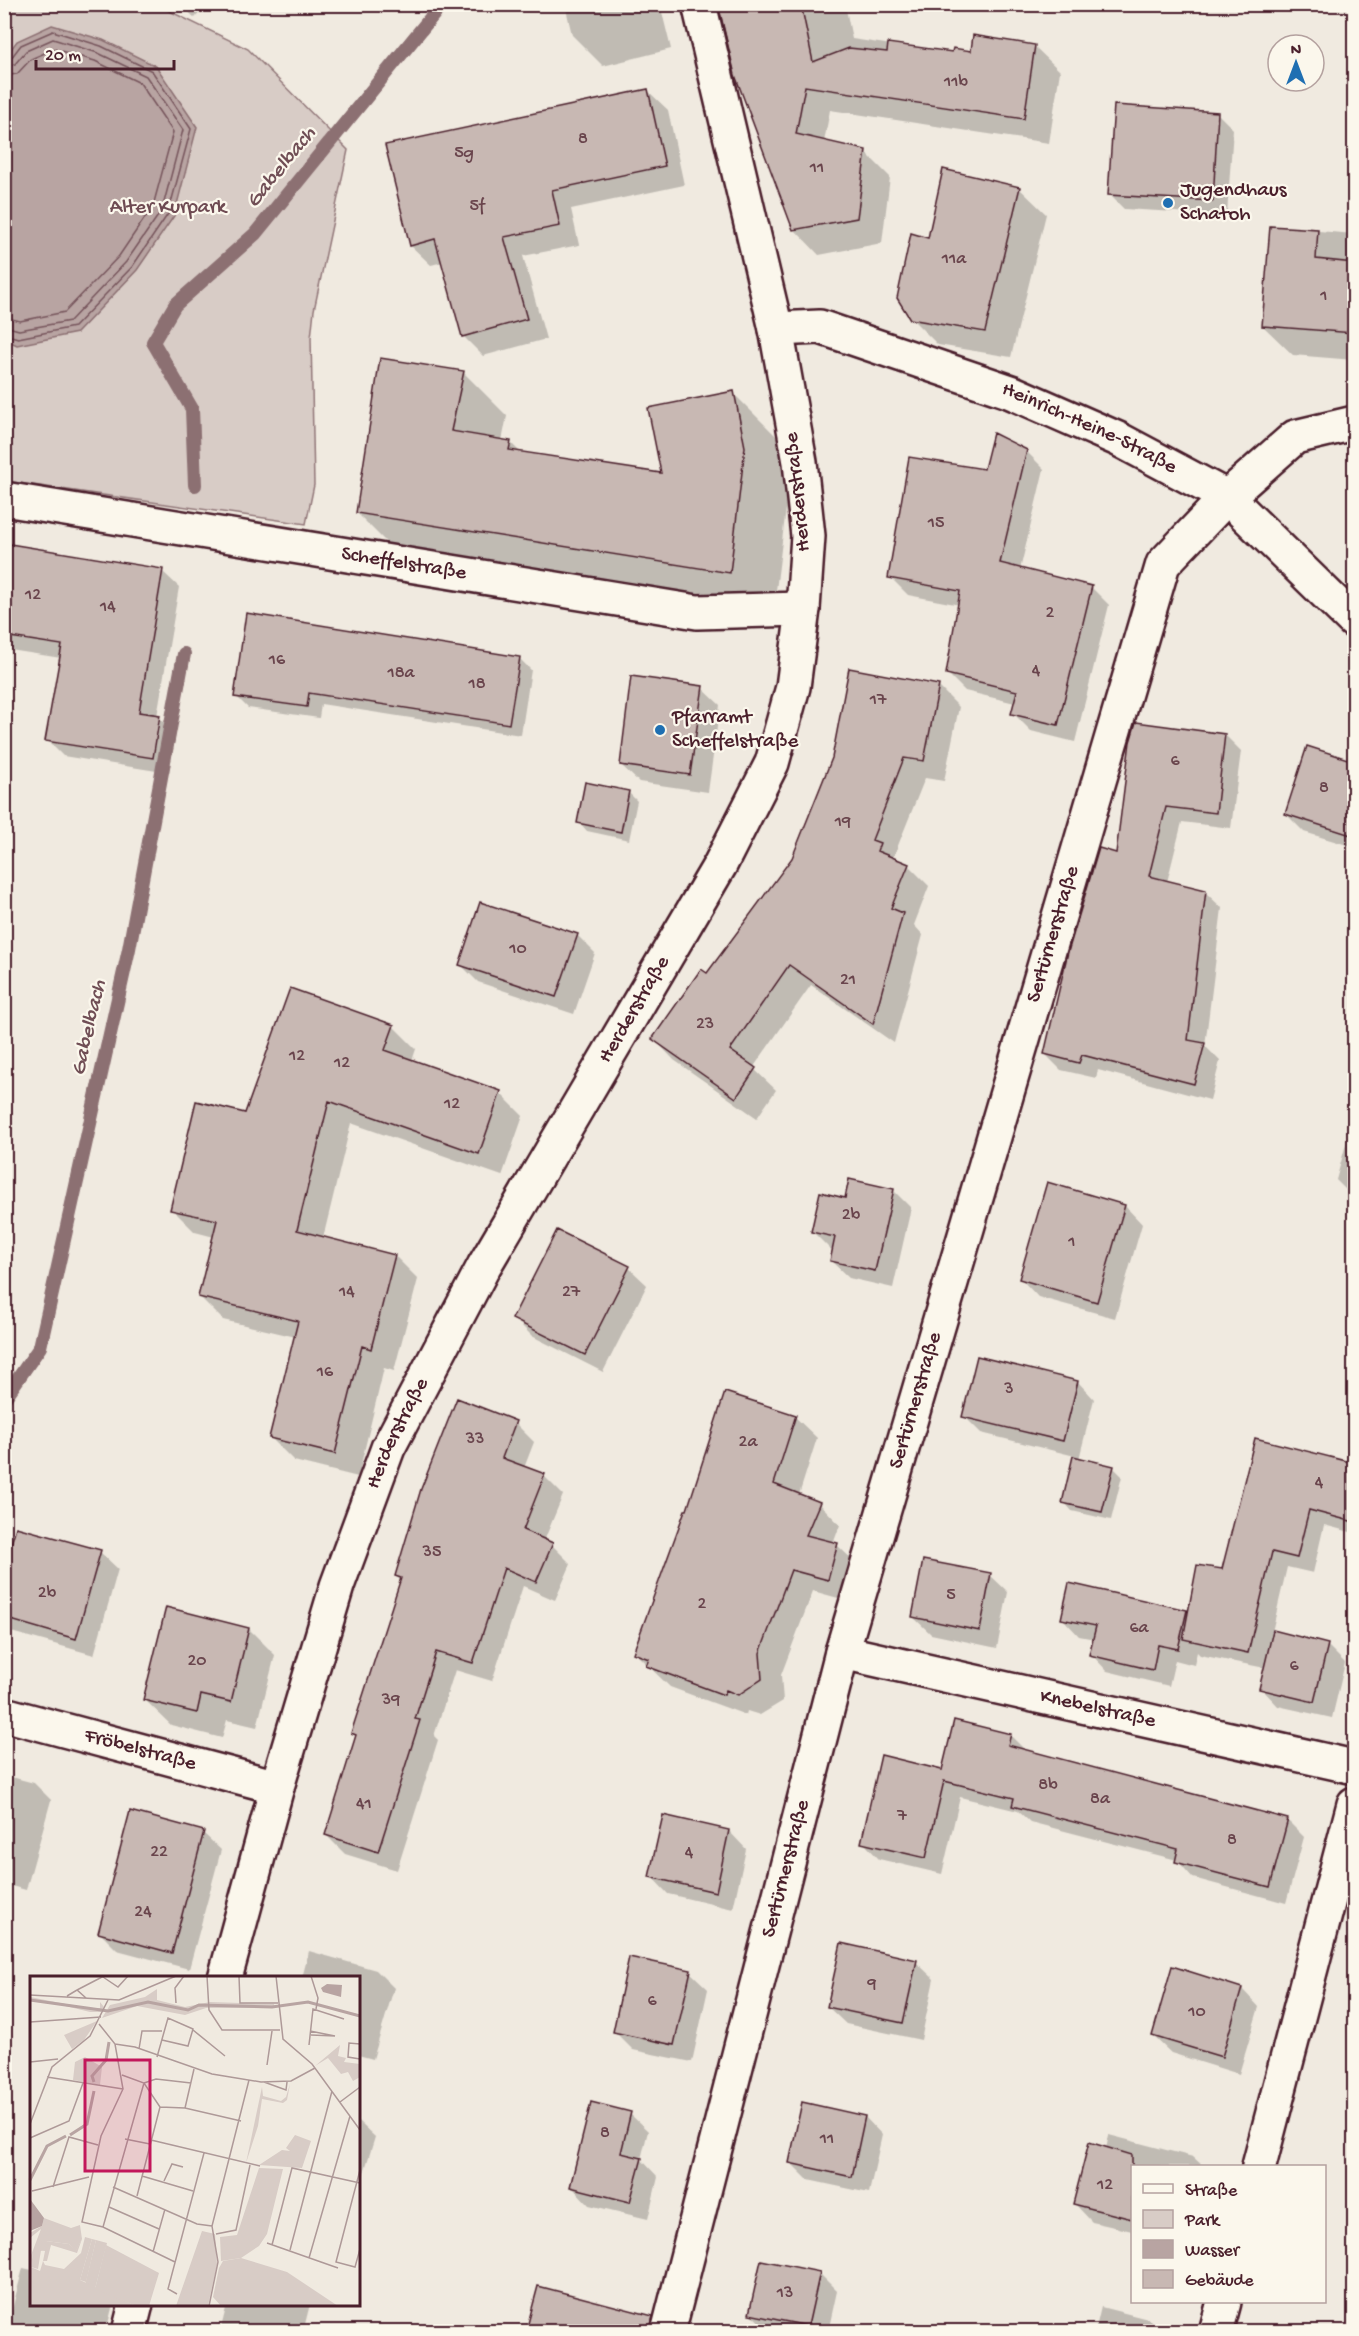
<svg xmlns="http://www.w3.org/2000/svg" width="1359" height="2336" viewBox="0 0 1359 2336" font-family="'Gochi Hand',sans-serif">
<rect width="100%" height="100%" fill="#f0eae0"/>
<filter id="ink" filterUnits="userSpaceOnUse"><feTurbulence type="fractalNoise" baseFrequency=".0167" numOctaves="2"/><feDisplacementMap in="SourceGraphic" scale="12" xChannelSelector="R" yChannelSelector="G"/><feConvolveMatrix kernelMatrix="1 2 1 2 8 2 1 2 1" color-interpolation-filters="sRGB"/></filter>
<g filter="url(#ink)">
<path fill="#d8ccc6" stroke="#917678" stroke-width="1.5" d="M5,5H157L248,49L348,150L314,310L311,338L314,485L306,524L5,481Z"/>
<path fill="#b8a4a2" stroke="#8c6f72" stroke-width="1.5" d="M52,25L103,40L156,66L197,127L174,216L137,270L77,333L17,345L4,339L5,57L17,41Z"/>
<path fill="#0003" d="M180,4H207L195,18Z
M565,4H660L671,49L603,66L572,35Z
M720,4H845L852,39L953,54L1034,46L1060,71L1049,143L830,110L824,142L865,152L890,177L882,243L819,255L794,229Z
M648,91L668,110L684,185L571,209L579,245L523,256L546,339L483,356L463,336L443,262L431,265L411,246Z
M1218,114L1233,129L1227,215L1124,209L1109,194Z
M944,171L1020,189L1046,214L1011,357L938,345L911,318Z
M1272,227L1354,234V360L1293,355L1263,326Z
M463,372L507,416L502,441L510,442L521,453L662,475L733,393L777,437L788,492L773,615L401,557L357,513Z
M1026,451L1044,469L1020,570L1091,587L1109,605L1075,742L1031,731L1013,713L1015,703L965,691L947,673L960,605L908,595L890,577L986,471Z
M4,544L162,571L179,587L157,716L176,733L169,773L63,756L47,740L61,658L4,649Z
M519,658L531,670L521,735L321,704L319,718L248,708L236,696Z
M938,686L959,707L944,781L925,778L893,858L908,865L929,886L914,925L923,935L894,1043L811,985L753,1068L776,1090L757,1118L674,1060L654,1039Z
M702,688L720,705L708,792L639,782L621,765Z
M1225,735L1241,751L1231,828L1182,822L1167,882L1205,892L1222,908L1205,1046L1220,1061L1210,1100L1098,1070L1096,1078L1061,1070L1045,1054L1117,855Z
M1308,748L1354,763V847L1304,832L1286,814Z
M628,792L637,801L629,840L587,831L579,822Z
M577,935L595,953L574,1014L478,982L460,964Z
M393,1026L416,1049L412,1061L500,1093L523,1116L502,1176L351,1123L323,1238L395,1256L418,1279L394,1371L384,1368L358,1477L294,1461L271,1438L296,1337L223,1320L200,1297L214,1237L195,1232L172,1209L246,1115Z
M1354,1115V1198L1336,1180Z
M893,1190L911,1208L893,1288L849,1278L831,1261L834,1250L830,1249L812,1231L846,1200Z
M1125,1206L1142,1224L1115,1318L1038,1297L1021,1279Z
M629,1268L647,1285L603,1372L532,1336L514,1318Z
M978,1358L1078,1382L1094,1399L1079,1459L1113,1467L1122,1476L1111,1520L1072,1511L1064,1502L1075,1456L981,1433L964,1416Z
M795,1417L817,1438L799,1495L819,1503L840,1525L833,1544L837,1545L859,1566L849,1601L813,1591L781,1675L783,1701L760,1715L747,1711L746,1715L670,1687L635,1653Z
M515,1423L534,1442L524,1468L544,1476L563,1495L544,1541L552,1545L571,1564L555,1600L523,1586L492,1681L455,1670L434,1736L438,1740L397,1870L345,1854L326,1835L357,1737L353,1733L401,1581L396,1576Z
M1256,1440L1354,1465V1533L1324,1525L1313,1573L1287,1567L1272,1632L1327,1645L1345,1663L1332,1718L1278,1706L1261,1688L1265,1668L1200,1655L1197,1652L1194,1665L1175,1660L1169,1686L1107,1671L1091,1654L1095,1639L1079,1636L1063,1619L1186,1612L1189,1614L1223,1571Z
M100,1552L118,1569L94,1655L4,1630V1573Z
M990,1575L1008,1592L997,1648L931,1634L913,1617Z
M167,1609L249,1629L275,1655L257,1727L227,1720L222,1738L171,1725L145,1700Z
M1010,1735L1027,1752L1287,1820L1304,1837L1286,1903L1193,1878L1177,1860L1030,1822L1018,1811L960,1797L942,1874L879,1859L863,1842L943,1771Z
M4,1775L34,1783L51,1800L26,1890L4,1884Z
M729,1831L746,1849L733,1909L668,1894L651,1876Z
M203,1833L221,1850L189,1969L117,1950L99,1932Z
M309,1951L376,1970L394,1988L373,2059L358,2055V1978H302Z
M916,1962L934,1979L921,2040L846,2024L828,2007Z
M690,1972L708,1989L692,2062L633,2050L615,2032Z
M1242,1989L1259,2007L1239,2074L1171,2053L1153,2036Z
M630,2114L648,2131L641,2159L658,2177L648,2219L589,2205L572,2187Z
M865,2117L882,2135L869,2193L808,2180L790,2162Z
M358,2121L375,2137L358,2192Z
M1109,2135L1193,2157L1203,2166H1132V2231L1092,2222L1075,2204L1106,2149Z
M23,2268L32,2270V2304H113L106,2332H6Z
M819,2273L837,2291L828,2332L769,2331L751,2314Z
M539,2287L621,2322L619,2332H527Z
M227,2304H310L303,2332H220Z
M1101,2307L1148,2319L1161,2332H1095Z"/>
<g fill="none" stroke-linecap="round" stroke-linejoin="round">
<path stroke="#76545b" stroke-width="1.5" d="M4,60L11,58L21,45L53,31L101,46L152,71L191,129L168,214L132,267L74,327L18,338L4,334
M4,67L15,64L26,51L53,39L98,53L146,76L183,130L162,210L126,262L70,321L19,330L4,326
M4,76L17,74L31,59L54,49L95,61L140,83L173,132L153,206L119,256L65,312L20,321L4,317"/>
<path stroke="#8c6f72" stroke-width="14" d="M195,485L192,409L153,342L175,305L255,234L442,4
M4,1399L40,1347L129,949L184,654"/>
</g>
<path fill="#c8b8b3" stroke="#4a1f2b" stroke-width="1.5" d="M718,4H801L813,62L849,48L887,52L888,43L952,52L953,48L971,51L973,35L1035,45L1024,119L805,86L796,134L866,150L857,218L793,230L735,75Z
M648,89L665,166L552,190L560,226L504,237L527,319L462,337L435,239L410,246L385,145Z
M1114,105L1218,112L1213,201L1108,195Z
M943,169L1020,187L985,332L910,319L897,298L911,233L928,238Z
M1270,226L1318,229L1316,259L1354,263V333L1262,326Z
M380,358L464,371L451,431L511,441L509,450L661,473L648,408L734,391L745,447L730,573L356,513Z
M993,433L1027,450L1000,563L1092,586L1058,725L1011,714L1017,691L946,674L960,591L888,578L909,457L984,469Z
M4,543L163,569L139,712L160,715L153,758L45,741L62,645L4,636Z
M246,613L520,657L509,724L309,693L307,707L234,697Z
M849,668L939,685L924,761L904,758L872,840L880,843L877,851L909,864L891,908L903,913L873,1024L789,965L730,1050L756,1068L736,1098L652,1039L701,969L707,973L792,858L832,758Z
M631,676L703,686L690,775L620,765Z
M1136,722L1225,734L1216,813L1166,807L1149,876L1206,890L1188,1040L1205,1043L1194,1084L1082,1055L1079,1063L1044,1054L1068,952L1099,848L1116,853L1130,742Z
M1307,746L1354,761V836L1285,814Z
M585,782L629,791L621,832L577,823Z
M480,902L578,934L556,997L459,965Z
M290,988L394,1025L385,1050L501,1091L479,1154L329,1101L297,1230L395,1255L371,1349L362,1346L335,1454L269,1438L298,1321L198,1297L217,1220L170,1210L196,1101L245,1113Z
M849,1179L894,1189L875,1271L830,1261L835,1237L811,1232L820,1192L845,1198Z
M1047,1182L1125,1205L1097,1302L1019,1279Z
M557,1230L630,1266L585,1355L512,1319Z
M977,1356L1078,1381L1063,1441L962,1417Z
M725,1392L796,1415L774,1484L820,1502L806,1535L838,1543L828,1580L791,1570L760,1653L762,1679L738,1695L726,1690L724,1695L646,1666L649,1659L633,1653L685,1510H687Z
M457,1398L516,1421L502,1458L545,1474L523,1530L553,1543L536,1582L504,1568L473,1663L436,1652L415,1719L420,1720L378,1852L325,1835L356,1735L351,1733L401,1578L395,1576L421,1489Z
M1255,1438L1354,1463V1522L1309,1510L1297,1558L1272,1552L1248,1653L1183,1639L1197,1565L1222,1569Z
M1073,1456L1114,1466L1102,1512L1062,1503Z
M16,1527L101,1550L76,1639L4,1618V1568Z
M923,1560L991,1573L980,1631L912,1617Z
M1069,1583L1187,1610L1178,1649L1158,1645L1153,1670L1089,1655L1096,1626L1061,1619Z
M166,1607L249,1628L231,1702L201,1695L197,1713L143,1700Z
M1273,1630L1328,1644L1314,1702L1259,1689Z
M954,1720L1011,1734L1008,1745L1288,1819L1270,1887L1175,1862L1178,1849L1012,1806L1014,1798L944,1781L926,1858L861,1843L881,1755L942,1770Z
M130,1811L204,1831L172,1953L98,1933Z
M663,1815L729,1830L716,1892L649,1877Z
M841,1943L917,1960L903,2023L827,2007Z
M629,1957L691,1970L674,2045L613,2032Z
M1172,1966L1242,1988L1222,2057L1152,2036Z
M591,2102L631,2112L621,2153L642,2158L630,2202L570,2187Z
M802,2102L865,2116L852,2177L789,2163Z
M1089,2142L1132,2155V2219L1073,2204Z
M761,2260L820,2272L808,2326L749,2314Z
M538,2286L653,2316L650,2331H526Z"/>
<g fill="none" stroke-linecap="round" stroke-linejoin="round">
<defs>
<g id="minor">
<path id="s1" d="M776,329L820,327L1011,392L1118,439L1227,497L1354,621"/>
<path id="s2" d="M4,499L697,612L803,609"/>
<path id="s3" d="M842,1652L1354,1767"/>
<path id="s4" d="M4,1714L277,1787"/>
<path id="s5" d="M225,1978L277,1787L337,1586L388,1448L484,1266L720,865L772,763L793,687L803,609L808,536L800,462L776,329L699,4"/>
<path d="M1259,2166L1354,1804"/>
<path d="M129,2332L136,2304"/>
<path id="s6" d="M668,2332L842,1652L1163,564L1227,497L1295,437L1354,423"/>
<path d="M1216,2332L1224,2302"/>
</g>
</defs>
<use href="#minor" stroke="#4a1f2b" stroke-width="38"/>
<use href="#minor" stroke="#fbf7ec" stroke-width="33"/>
</g>
</g>
<g fill="#1f6fb2" stroke="#fbf7ec" stroke-width="2">
<circle cx="1168" cy="203" r="6"/>
<circle cx="660" cy="730" r="6"/>
</g>
<g text-anchor="middle" dominant-baseline="central" stroke-width="4.5" stroke-linejoin="round" paint-order="stroke">
<g font-size="18" fill="#6a454d">
<text x="956" y="82">11b</text>
<text x="583" y="139">8</text>
<text x="464" y="153">5g</text>
<text x="817" y="168">11</text>
<text x="477" y="206">5f</text>
<text x="954" y="259">11a</text>
<text x="1324" y="296">1</text>
<text x="936" y="523">15</text>
<text x="33" y="595">12</text>
<text x="108" y="607">14</text>
<text x="1050" y="613">2</text>
<text x="277" y="660">16</text>
<text x="1036" y="671">4</text>
<text x="401" y="673">18a</text>
<text x="477" y="684">18</text>
<text x="878" y="700">17</text>
<text x="1175" y="761">6</text>
<text x="1324" y="788">8</text>
<text x="843" y="822">19</text>
<text x="518" y="949">10</text>
<text x="848" y="980">21</text>
<text x="705" y="1024">23</text>
<text x="297" y="1056">12</text>
<text x="342" y="1063">12</text>
<text x="452" y="1104">12</text>
<text x="851" y="1215">2b</text>
<text x="1072" y="1242">1</text>
<text x="347" y="1292">14</text>
<text x="571" y="1292">27</text>
<text x="325" y="1372">16</text>
<text x="1009" y="1389">3</text>
<text x="475" y="1439">33</text>
<text x="748" y="1442">2a</text>
<text x="1319" y="1483">4</text>
<text x="432" y="1552">35</text>
<text x="47" y="1593">2b</text>
<text x="951" y="1595">5</text>
<text x="702" y="1604">2</text>
<text x="1139" y="1628">6a</text>
<text x="197" y="1661">20</text>
<text x="1294" y="1666">6</text>
<text x="391" y="1700">39</text>
<text x="1048" y="1785">8b</text>
<text x="1100" y="1799">8a</text>
<text x="364" y="1804">41</text>
<text x="902" y="1816">7</text>
<text x="1232" y="1840">8</text>
<text x="159" y="1852">22</text>
<text x="689" y="1853">4</text>
<text x="143" y="1912">24</text>
<text x="872" y="1984">9</text>
<text x="652" y="2001">6</text>
<text x="1197" y="2012">10</text>
<text x="605" y="2133">8</text>
<text x="827" y="2139">11</text>
<text x="1105" y="2185">12</text>
<text x="785" y="2293">13</text>
</g>
<g font-size="21" fill="#4a1f2b" stroke="#fbf7ec" text-anchor="start">
<text x="1180" y="191">Jugendhaus<tspan x="1180" dy="24">Schatoh</tspan></text>
<text x="672" y="718">Pfarramt<tspan x="672" dy="24">Scheffelstraße</tspan></text>
</g>
<g font-size="21" fill="#6e4a52" stroke="#fbf7ec">
<text x="168" y="208">Alter Kurpark</text>
</g>
<g font-size="21" fill="#4a1f2b" stroke="#fbf7ec">
<text stroke="none"><textPath href="#s1" startOffset="332">Heinrich-Heine-Straße</textPath></text>
<text transform="translate(799 492) rotate(-96)">Herderstraße</text>
<text stroke="none"><textPath href="#s2" startOffset="405">Scheffelstraße</textPath></text>
<text stroke="none"><textPath href="#s6" startOffset="1450">Sertürnerstraße</textPath></text>
<text stroke="none"><textPath href="#s5" startOffset="1058">Herderstraße</textPath></text>
<text stroke="none"><textPath href="#s6" startOffset="964">Sertürnerstraße</textPath></text>
<text stroke="none"><textPath href="#s5" startOffset="572">Herderstraße</textPath></text>
<text stroke="none"><textPath href="#s3" startOffset="262">Knebelstraße</textPath></text>
<text stroke="none"><textPath href="#s4" startOffset="141">Fröbelstraße</textPath></text>
<text stroke="none"><textPath href="#s6" startOffset="478">Sertürnerstraße</textPath></text>
</g>
<g font-size="22" font-style="italic" fill="#704e55" stroke="#fbf7ec">
<text transform="translate(282 168) rotate(-51)">Gabelbach</text>
<text transform="translate(90 1028) rotate(-77)">Gabelbach</text>
</g>
</g>
<g transform="translate(30 1976)">
<rect width="330" height="330" fill="#f0eae0"/>
<path d="M127,13V24L155,31L180,26L244,28L245,32H176L155,39L107,30L72,42L80,29L115,21ZM0,21L56,32H70V26L74,31L71,36H60L15,25H0ZM67,45L54,64L42,73L34,59ZM310,69L308,80L316,82L314,86L330,88V101L323,105L318,96L311,98L298,82L285,90ZM55,81L72,91L70,109L43,104L45,86ZM260,108L257,124L253,127L232,123L228,150L216,187L232,111L233,120L251,125L256,121ZM265,159L281,165L272,192L229,189L252,174L260,175L256,172ZM229,192L253,193L237,258L229,270L211,282L191,285L190,261L207,259ZM52,263L47,277L21,269L17,285H13L15,275L11,274L8,293L1,291L3,276L6,272L15,274L16,265L39,268L46,274ZM66,264L77,267L65,313L55,309Z" fill="#d8ccc6"/>
<path d="M14,242L41,252L50,249L52,263L46,275L39,268L16,265L17,274L3,276L1,291L10,295L13,285L15,289L34,293L51,277L55,261L62,263L50,304L106,330H0V282L11,253L0,262V257L12,250ZM211,282L257,296L308,330H191L183,321L189,292L193,285Z" fill="#d8ccc6"/>
<path d="M172,255L185,258L187,288L178,330H146ZM62,263L66,264L56,306L50,304ZM76,269L129,297L119,330H106L65,313Z" fill="#d8ccc6"/>
<path d="M297,8L312,9L311,21L293,16L291,12ZM0,223L14,242L12,250L0,255Z" fill="#b8a4a2"/>
<path fill="none" stroke="#b8a4a2" stroke-width="3" d="M0,24L78,35L118,26L158,34L169,29L242,31L278,26L330,40M64,106L62,100L76,84L79,66M40,159L57,148L64,115M0,204L17,170L36,160"/>
<path fill="none" stroke="#ae9998" stroke-width="1.5" d="M177,0L179,34L192,54H250M209,0L210,27H248M246,0L253,63L282,88L330,154M281,0L288,22L286,33M73,1L88,11L98,0M47,14L74,0M0,19L89,24L146,0M37,20L47,14L56,22M146,27L145,12L154,0M0,46L71,41M69,48L85,68L93,113L71,160L52,246L73,251L145,286M163,54L195,80M280,55L305,60L281,59M85,68L105,71L182,98L231,106L261,105L285,92M330,68L319,67L318,81L330,83M279,69L283,33L314,43M109,73L112,55H132M127,81L138,42L163,53L158,70L132,64M0,86L28,83M237,89L242,55M92,99L114,107L130,131M17,101L93,113M234,106L256,114L257,106M114,107L126,103L161,107M310,126L330,111M130,131L155,132L211,145M155,132L164,93M0,148L22,91L60,60L78,24M0,162L39,145L53,107M95,163L120,168M121,164L230,190M330,194L306,286L325,291L330,273M112,200L163,215M134,205L142,188L153,191M23,211L39,161L68,169M83,211L167,248L182,250M2,215L59,201M107,220L130,131M79,231L129,253M73,251L114,107M186,258L206,254L220,189M237,267L308,292M242,269L262,192L330,207M260,274L302,115M123,276L135,233M279,282L320,140M147,318L138,313L174,177M179,330L188,286L182,250L219,104"/>
<path fill="#c2185b" fill-opacity="0.15" stroke="#c2185b" stroke-width="3" d="M55,84H120V195H55Z"/>
<rect width="330" height="330" fill="none" stroke="#4a1f2b" stroke-width="3"/>
</g>
<rect width="1359" height="2336" fill="none" stroke="#fbf7ec" stroke-width="24"/>
<rect x="12" y="12" width="1335" height="2312" fill="none" stroke="#4a1f2b" stroke-width="2" filter="url(#ink)"/>
<rect x="1131" y="2165" width="195" height="138" fill="#fbf7ec" stroke="#b4a19f" stroke-width="1.5"/>
<rect x="1143" y="2184" width="30" height="9" fill="#fbf7ec" stroke="#b4a19f" stroke-width="1.5"/>
<text x="1185" y="2195" font-size="18" fill="#4a1f2b">Straße</text>
<rect x="1143" y="2210" width="30" height="18" fill="#d8ccc6" stroke="#b4a19f" stroke-width="1.5"/>
<text x="1185" y="2225" font-size="18" fill="#4a1f2b">Park</text>
<rect x="1143" y="2240" width="30" height="18" fill="#b8a4a2" stroke="#b4a19f" stroke-width="1.5"/>
<text x="1185" y="2255" font-size="18" fill="#4a1f2b">Wasser</text>
<rect x="1143" y="2270" width="30" height="18" fill="#c8b8b3" stroke="#b4a19f" stroke-width="1.5"/>
<text x="1185" y="2285" font-size="18" fill="#4a1f2b">Gebäude</text>
<g transform="translate(1296 63)"><circle r="28" fill="#fbf7ec" stroke="#b4a19f" stroke-width="1.5"/>
<path d="M0-4.5L10 22L0 15L-10 22Z" fill="#1f6fb2"/>
<text y="-9" font-size="16" font-weight="bold" text-anchor="middle" fill="#4a1f2b">N</text>
</g>
<path d="M36 60v9h138v-9" fill="none" stroke="#4a1f2b" stroke-width="3"/>
<text x="45" y="60" font-size="18" fill="#4a1f2b" stroke="#fbf7ec" stroke-width="4.5" paint-order="stroke">20 m</text>
</svg>
